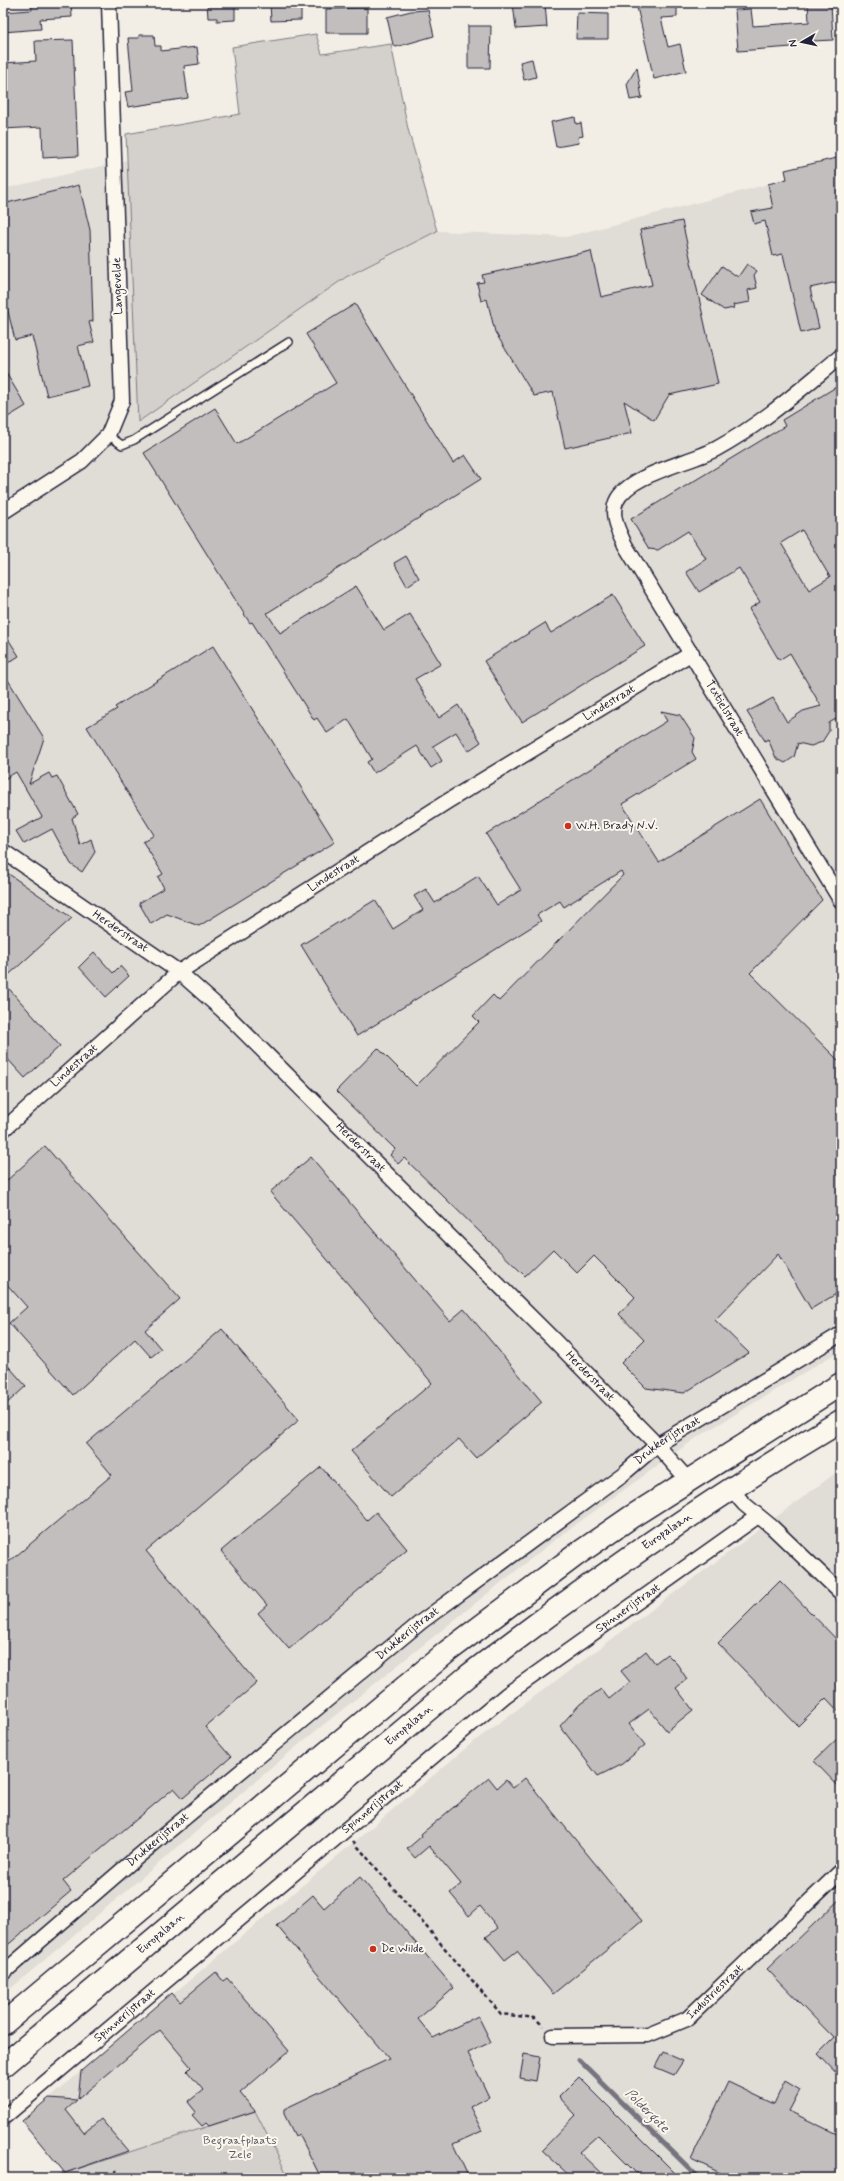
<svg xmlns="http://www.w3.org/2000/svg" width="844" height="2181" viewBox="0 0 844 2181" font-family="Mynerve,sans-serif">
<rect width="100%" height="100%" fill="#f2eee5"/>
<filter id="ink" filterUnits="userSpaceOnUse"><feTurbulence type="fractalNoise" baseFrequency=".025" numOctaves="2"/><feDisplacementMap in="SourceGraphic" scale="8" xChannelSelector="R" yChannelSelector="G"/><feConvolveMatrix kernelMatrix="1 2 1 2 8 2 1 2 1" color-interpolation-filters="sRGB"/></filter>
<g filter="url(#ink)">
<path fill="#e0dcd6" d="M841,157V1350L696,1438L557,1538L308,1737L3,1995V189L128,160L138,421L346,277L437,231L566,237L826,169L825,159Z
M841,1469V2178H289L255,2111L65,2173L22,2121L472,1743Z"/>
<path fill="#d4d1cc" stroke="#7b7a84" d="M316,34L322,54L391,44L408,129L437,231L346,277L138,422L126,134L240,114L232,47Z
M255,2111L289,2178H50Z"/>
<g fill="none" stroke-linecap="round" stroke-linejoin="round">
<path stroke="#76747f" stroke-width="5" d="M579,2060L699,2178"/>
</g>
<path fill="#c2bebe" stroke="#22223b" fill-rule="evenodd" d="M32,3H71L72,17L40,19L41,29L3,32V12L32,10Z
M207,3H235V20L217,21V18H208Z
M270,3H301V20L271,21Z
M513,3H545L547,27L516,29Z
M636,3H677V17L661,18L668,47L680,44L686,71L654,79Z
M808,3H831L833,40L792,42V47L738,51L735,10L751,9L753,26L809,22Z
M367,8V33H326V9Z
M428,10L434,36L396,47L393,45L387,17L411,11Z
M577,13L608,14V39H576Z
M468,26H491L490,68H468Z
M139,35H154L155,46H161V51L197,47L199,64L184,66L188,98L128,107L125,92L133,91L128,38H139Z
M73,40L78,156L43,158L42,127L3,129V63L36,61L35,41Z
M532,59L536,77L524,80L520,62Z
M637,67L642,98L630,100L627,84Z
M575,117L576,124L581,123L583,136L578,137L579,143L556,147L551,122Z
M841,157V281L810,288L819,328L801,333L783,254L773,256L765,221L754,224L751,212L773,208L768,184L787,179L785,170Z
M79,185L90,230L93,321L89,322L94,342L78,346L88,386L47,396L32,336L15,340L3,291V204Z
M682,221L718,384L669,395L654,420L624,401L632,433L565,448L553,392L534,396L495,332L487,299L481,301L477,283L484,282L482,275L591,251L601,297L652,285L640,230Z
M747,264L757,271L754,275L757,288L748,290L750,302L733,305L734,308L724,310L702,295L722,266L738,277Z
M355,304L453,463L465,455L481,479L267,613L280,633L356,586L384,630L410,614L441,664L415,679L439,718L458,705L481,742L468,751L456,732L433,746L442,761L431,768L417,746L374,773L367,762L372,759L348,719L327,733L317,718L314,720L252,622L250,623L246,617L144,453L215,408L237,444L336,383L306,334Z
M3,368L26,406L3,420Z
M841,384V716L829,723V731L822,742L811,746L798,743L794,757L785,763L776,758L768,739L765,741L747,712L773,698L787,722L803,711L821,706L790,653L779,660L749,609L760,602L739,568L699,592L686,572L706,559L688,531L658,550L649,549L631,519L785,426L782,420ZM802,530L830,577L809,590L781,543Z
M406,556L419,578L407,586L394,563Z
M613,595L645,646L522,722L484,661L545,623L551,633Z
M3,631L19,656L3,666Z
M213,646L335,842L199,926L167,914L151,924L139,903L164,888L158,877L163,874L143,842L154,835L87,727L117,709L115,707Z
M3,672L44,738L29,784L49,773L52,778L57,776L78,814L72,818L80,845L91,839L95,852L82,872L71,864L52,829L24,844L16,831L42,817L16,772L3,780Z
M661,711L680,715L695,738L692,752L696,759L622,804L659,862L760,799L822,900L750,973L841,1063V1291L811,1309L778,1254L715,1320L749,1353L684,1393L646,1388L621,1363L644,1340L619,1314L635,1297L594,1256L577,1273L553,1249L525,1276L404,1158L398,1164L390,1155L395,1149L336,1091L378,1048L416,1086L479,1022L473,1016L493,995L499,1001L623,875L621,871L564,907L560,901L537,915L541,921L357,1036L301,945L375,900L393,929L423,910L414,896L426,889L435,903L478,876L497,905L521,890L486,834L667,721Z
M3,870L72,918L3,980Z
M94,952L113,973L120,966L129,976L106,997L79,967Z
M3,982L60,1046L25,1078L3,1054Z
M45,1146L180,1299L145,1330L161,1349L151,1357L135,1339L73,1395L9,1323L27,1307L3,1280V1184Z
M311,1157L450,1321L464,1309L542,1402L476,1458L459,1439L391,1497L351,1451L432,1383L270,1192Z
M222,1329L299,1420L146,1551L257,1683L205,1727L231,1757L183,1798L174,1788L63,1881L71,1891L3,1949V1567L112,1475L86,1444Z
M3,1360L26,1386L3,1407Z
M321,1467L367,1520L376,1512L407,1549L289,1649L258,1613L267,1605L221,1551Z
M780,1581L841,1644V1714L826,1698L798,1726L718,1643Z
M646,1651L655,1663L667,1654L677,1664L687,1679L676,1688L693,1710L667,1731L649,1709L629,1724L645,1745L622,1764L598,1776L560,1726L580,1704L601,1689L609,1699L630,1682L621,1671Z
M841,1735V1789L814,1761Z
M489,1778L497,1788L506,1780L513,1788L525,1778L642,1921L553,1994L517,1951L505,1960L486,1937L498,1928L480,1906L469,1916L450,1893L461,1884L429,1846L415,1858L407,1849L422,1836L421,1834Z
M360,1877L454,1988L418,2019L433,2038L478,2016L491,2042L468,2053L489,2097L470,2107L482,2131L453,2144L469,2178H321L299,2134L295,2136L284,2114V2109L389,2059L277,1926L313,1895L324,1908Z
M841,1898V2078L818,2054L834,2038L767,1969Z
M216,1972L223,1981L227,1978L289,2051L240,2093L255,2111L209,2126L206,2123L202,2126L192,2115L196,2112L188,2102L203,2090L187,2071L191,2067L160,2030L78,2099L81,2071L172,1993L180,2002Z
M663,2052L683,2061L674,2075L655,2067Z
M524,2054L540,2057L536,2081L520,2078Z
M579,2077L680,2178H641L598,2135L579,2152L606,2178H572L542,2150L576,2115L559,2097Z
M785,2081L800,2090L789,2111L841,2136V2178H731L691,2159L728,2082L774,2104Z
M49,2098L77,2100L66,2110L84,2133L101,2119L128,2151L65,2173L22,2121Z"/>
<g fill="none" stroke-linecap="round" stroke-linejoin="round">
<defs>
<path id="lane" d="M108,435L122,445L134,440L289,342"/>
<g id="street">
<path id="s1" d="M841,356C801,389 762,424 716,449C690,463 628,474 616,502C610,516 619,532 625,545L841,901"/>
<path d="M3,512L82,461L108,435L122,401L109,3"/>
<path id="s2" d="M3,851L179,972L222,1010L551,1337L657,1445L688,1480"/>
<path id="s3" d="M3,1130L179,972L448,801L692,653"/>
<path d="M731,1489L744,1504L772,1527L841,1593"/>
<path id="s4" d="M3,1973L129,1864L421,1622L623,1474L657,1445L841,1334"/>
<path id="s5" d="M553,2036L648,2035L687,2019L841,1871"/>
<path id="s6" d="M3,2118L506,1695L758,1516"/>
</g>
<g id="highway">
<path d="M3,2024L448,1651L576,1555L631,1517L841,1384"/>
<path id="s7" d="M3,2066L468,1676C587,1584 711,1498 841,1421"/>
</g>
</defs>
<use href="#lane" stroke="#22223b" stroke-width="10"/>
<use href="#street" stroke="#22223b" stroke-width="17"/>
<use href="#highway" stroke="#22223b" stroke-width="25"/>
<path stroke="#22223b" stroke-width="2.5" stroke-dasharray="4 3" stroke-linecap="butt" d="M353,1841L501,2014L535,2018L543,2026
M115,2170L118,2178"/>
<use href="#lane" stroke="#fbf7ec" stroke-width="7"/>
<use href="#street" stroke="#fbf7ec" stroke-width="14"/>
<use href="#highway" stroke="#fbf7ec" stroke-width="22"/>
</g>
</g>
<g fill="#c8321e" stroke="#fbf7ec" stroke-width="1.5">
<circle cx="568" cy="826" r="4"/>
<circle cx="373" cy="1949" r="4"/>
</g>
<g text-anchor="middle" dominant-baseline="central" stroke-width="4" stroke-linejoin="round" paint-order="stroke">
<g font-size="12" fill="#22223b" stroke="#fbf7ec">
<text transform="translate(118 286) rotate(-92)">Langevelde</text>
<text stroke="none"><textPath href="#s3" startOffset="744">Lindestraat</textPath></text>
<text stroke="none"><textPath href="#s1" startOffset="508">Textielstraat</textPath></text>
<text stroke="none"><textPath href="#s3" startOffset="420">Lindestraat</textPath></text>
<text stroke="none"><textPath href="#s2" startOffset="142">Herderstraat</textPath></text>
<text stroke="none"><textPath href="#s3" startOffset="96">Lindestraat</textPath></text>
<text stroke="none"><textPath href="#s2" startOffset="466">Herderstraat</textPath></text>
<text stroke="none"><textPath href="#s2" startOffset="790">Herderstraat</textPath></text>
<text stroke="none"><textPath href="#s4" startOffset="852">Drukkerijstraat</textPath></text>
<text stroke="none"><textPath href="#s7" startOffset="853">Europalaan</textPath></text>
<text stroke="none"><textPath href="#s6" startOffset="807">Spinnerijstraat</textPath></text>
<text stroke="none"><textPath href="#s4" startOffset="528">Drukkerijstraat</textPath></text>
<text stroke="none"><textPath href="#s7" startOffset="530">Europalaan</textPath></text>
<text stroke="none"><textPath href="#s6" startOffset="483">Spinnerijstraat</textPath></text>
<text stroke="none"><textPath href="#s4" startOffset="204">Drukkerijstraat</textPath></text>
<text stroke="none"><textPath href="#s7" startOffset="206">Europalaan</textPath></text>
<text stroke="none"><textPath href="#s5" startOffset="176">Industriestraat</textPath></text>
<text stroke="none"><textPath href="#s6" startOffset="159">Spinnerijstraat</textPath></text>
</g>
<g font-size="12" fill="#22223b" stroke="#fbf7ec" text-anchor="start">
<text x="576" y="826">W.H. Brady N.V.</text>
<text x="381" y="1949">De Wilde</text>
</g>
<g font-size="12" fill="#575766" stroke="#fbf7ec">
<text x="240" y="2141">Begraafplaats<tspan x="240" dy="14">Zele</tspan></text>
</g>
<g font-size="13" font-style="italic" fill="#535263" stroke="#fbf7ec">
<text transform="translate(647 2111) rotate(45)">Poldergote</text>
</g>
</g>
<rect width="844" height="2181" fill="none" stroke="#fbf7ec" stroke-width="16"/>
<rect x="8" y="8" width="828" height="2165" fill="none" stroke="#22223b" stroke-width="1.5" filter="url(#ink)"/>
<g transform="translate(802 42) rotate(261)" stroke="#fbf7ec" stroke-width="3" paint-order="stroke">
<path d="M0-3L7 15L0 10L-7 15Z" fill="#22223b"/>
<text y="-6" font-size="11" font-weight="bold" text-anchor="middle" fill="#22223b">N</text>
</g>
</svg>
